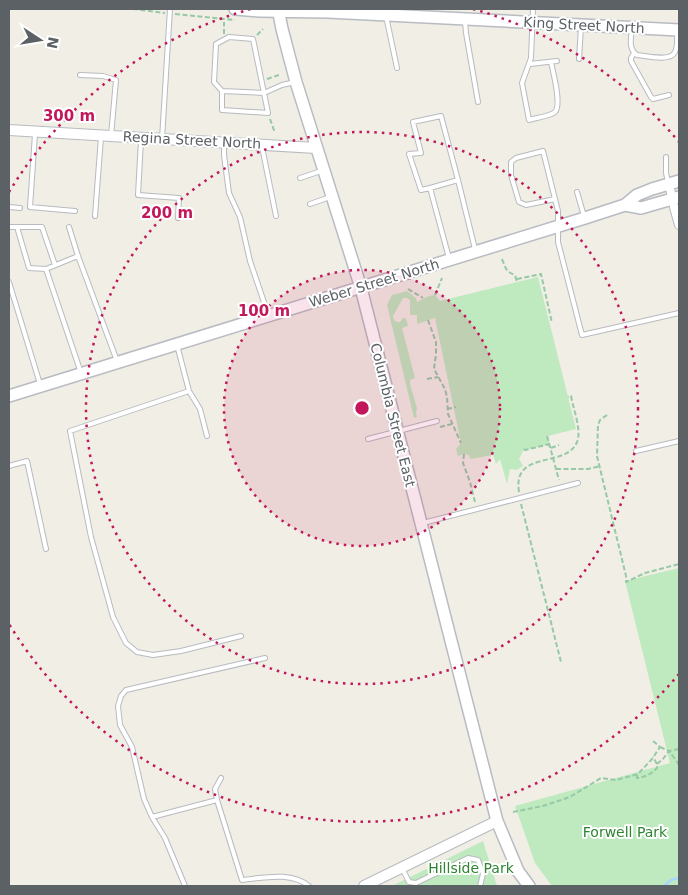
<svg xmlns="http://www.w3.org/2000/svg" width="688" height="895" viewBox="0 0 688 895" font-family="'DejaVu Sans',sans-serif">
<rect width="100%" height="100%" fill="#f0eee5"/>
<path fill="#bfeabf" d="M538,277L576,429L548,436L550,444L525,450L524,449L519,459L523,466L517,470L510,469L507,484L500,459L496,464L493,455L470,459L469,455L464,454L458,456L456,449L461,443L435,318L417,324V315H410V300L407,298H403L393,316C394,321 395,322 400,322L403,318H406L408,326L402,328L415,378L410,380V384L417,408L416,413L417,417L414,418L387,305L392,295L407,291L416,298L417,302L429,296L435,295L440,301Z
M679,568V886H552L535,863L515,806L670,763L625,581Z
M483,841L497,886H392Z"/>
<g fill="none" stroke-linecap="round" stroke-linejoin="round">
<path stroke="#a6d8ff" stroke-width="2.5" d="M664,886L671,880L679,878"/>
<defs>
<path id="service" d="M533,9L531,58L522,83L529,120C535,118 551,116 555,112C562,105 553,72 551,62
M386,16L397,68
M465,21L466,33L478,102
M632,28C631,38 628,49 637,55C646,56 671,62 675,52C678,46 677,38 677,32
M634,53L631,58V61L651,97L653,99L669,95
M579,59L581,27
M530,64L557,61
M80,75L103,76L116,80L111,136
M222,91L214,82L216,44L229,37L253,39L264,93L222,91V110L268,113L264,93L282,85L295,82
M35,134L30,207L75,211
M162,139L170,9
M141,140L138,195L179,198L178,218
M224,145V155L229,193L240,217L250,261L268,314
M262,147L276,216
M666,157V173L668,182
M300,178L321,171
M430,188L421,190L409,154L421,153L413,122L441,116L458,180
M577,192L584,216
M555,199L526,205L519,202L511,175V162L516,158L543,151L558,211V242L582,335L679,313
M310,204L330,197
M9,207L20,208
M95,216L101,137
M9,227H42L55,265
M17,227L29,268L46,269L78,256
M69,227L78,256L117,361
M449,258L430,188L458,180L475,249
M46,269L81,373
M9,282L40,384
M177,345L189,391L70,431L91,537L113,617L126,643L137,652L153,655L181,651L241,636
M189,391L200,409L207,436
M368,439L437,421
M636,451L679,441
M9,466L27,461L46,549
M423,523L578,483
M265,658L126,690L121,696L118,706L120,725L132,747L144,799L152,817L217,800L242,880C264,878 290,871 309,886
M217,800L215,789L221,778
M152,817L165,838L185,886
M402,868L409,882L416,883L468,858L478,860L483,874L480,886"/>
<path id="minor" d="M669,184L675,211L679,225"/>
<path id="tertiary" d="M9,130L316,148
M364,886L497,821"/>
<path id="secondary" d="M235,9L259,11L328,12L679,30
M278,9L282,29L296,82L361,288L497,821L518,871L529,886
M625,205L641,208L679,197
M9,396L585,218L625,205L637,195L652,189L679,181"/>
</defs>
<use href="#service" stroke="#b7bbc0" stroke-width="6"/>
<use href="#minor" stroke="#b7bbc0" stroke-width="10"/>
<use href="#tertiary" stroke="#b7bbc0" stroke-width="12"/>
<use href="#secondary" stroke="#b8bcc2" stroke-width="14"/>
<path stroke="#96c9a5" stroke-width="2" stroke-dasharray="5 2.5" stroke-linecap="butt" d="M133,9L165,13
M175,14L235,20
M224,34V22
M257,35L263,29
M267,79L279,75
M270,119L275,133
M502,259C505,267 506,272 515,275L517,282
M517,279L541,274L552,323
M408,289L423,298
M435,295L442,278
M428,320L436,342V354L434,369L445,389L447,397L448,414L461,443
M427,379L438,377
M447,409L456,407
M607,415L600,420L598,425L597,456L626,576V582L645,573L679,564
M440,427L452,424
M547,436L559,480
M551,448L559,445
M524,449L525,450L550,444
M464,454L463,463L470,482L475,502
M556,469H588L600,466
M519,492C512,449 566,469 577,442C582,431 573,408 571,396L568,397
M521,504L561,662
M660,747L669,751L679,749
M657,764L663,759L669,751C672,756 678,761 679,766
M637,775V778C646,777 651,774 657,768V764L653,757
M513,812L543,806L570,797L601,778L616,780L638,774L652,759L660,747L652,740"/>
<use href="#service" stroke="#fff" stroke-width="4"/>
<use href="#minor" stroke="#fff" stroke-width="8"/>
<use href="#tertiary" stroke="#fff" stroke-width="10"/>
<use href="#secondary" stroke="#fff" stroke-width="11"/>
</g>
<circle cx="362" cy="408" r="138" fill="#c2185b" fill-opacity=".12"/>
<g fill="none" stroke="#c2185b" stroke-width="2.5" stroke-dasharray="2.5 5">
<circle cx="362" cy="408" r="138"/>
<circle cx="362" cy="408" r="276"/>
<path d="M679 674A414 414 0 0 1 9 624M9 192A414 414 0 0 1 251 9M473 9A414 414 0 0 1 679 142"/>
</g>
<g text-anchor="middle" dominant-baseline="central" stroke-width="4" stroke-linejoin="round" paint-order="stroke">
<g font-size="14" fill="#5c6166" stroke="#fff">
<text transform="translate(584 25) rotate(3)">King Street North</text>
<text transform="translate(192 140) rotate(3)">Regina Street North</text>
<text transform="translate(374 283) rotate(-17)">Weber Street North</text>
<text transform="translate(393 415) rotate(76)">Columbia Street East</text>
</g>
<g font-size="14" fill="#2d8531" stroke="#fff">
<text x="625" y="832">Forwell Park</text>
<text x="471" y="868">Hillside Park</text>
</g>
</g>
<circle cx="362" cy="408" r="8" fill="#c2185b" stroke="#fff" stroke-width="2.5"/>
<g font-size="15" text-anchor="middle" font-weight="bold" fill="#c2185b" stroke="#fff" stroke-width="4" stroke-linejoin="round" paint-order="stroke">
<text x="69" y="121">300 m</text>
<text x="167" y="218">200 m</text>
<text x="264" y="316">100 m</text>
</g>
<rect width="688" height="895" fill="none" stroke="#5c6166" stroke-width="20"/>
<g transform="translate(40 40) rotate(102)" stroke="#ffffff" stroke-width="4" paint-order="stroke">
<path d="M0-4L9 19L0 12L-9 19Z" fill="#5c6166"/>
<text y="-8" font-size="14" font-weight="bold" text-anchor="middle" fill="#5c6166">N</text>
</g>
</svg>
